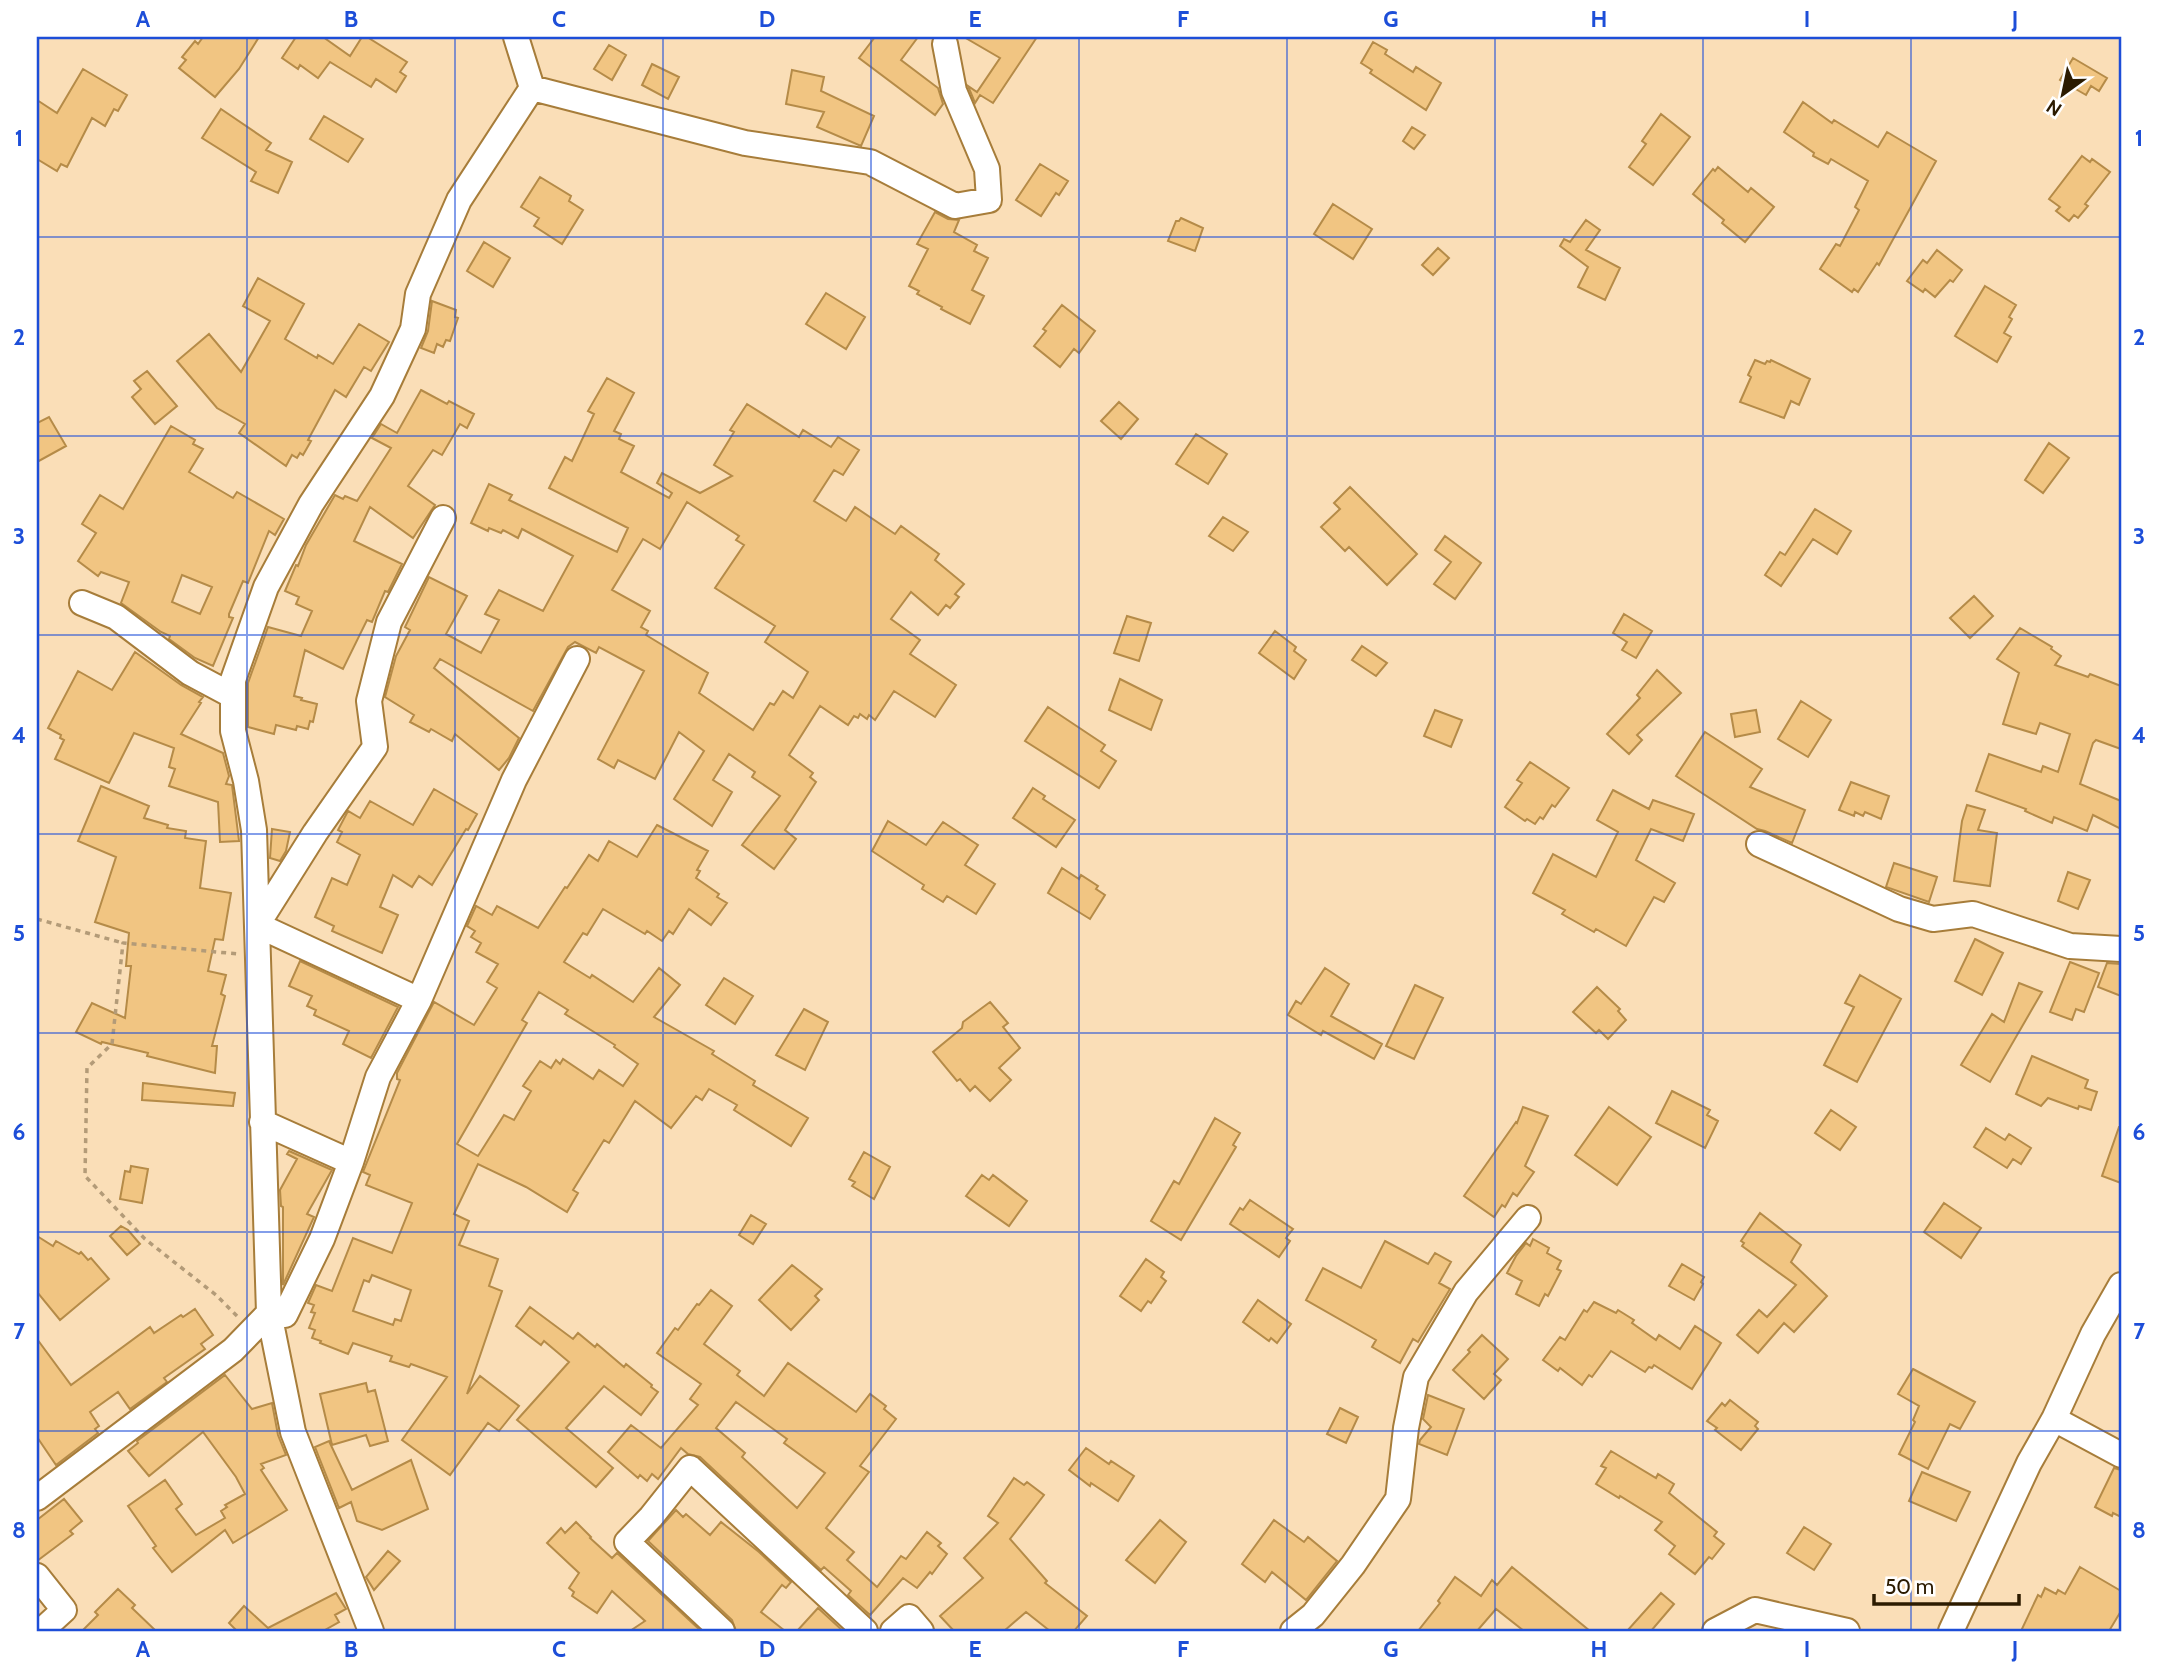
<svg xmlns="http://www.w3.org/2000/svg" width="2158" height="1668" viewBox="0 0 2158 1668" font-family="Cabin,sans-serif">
<rect width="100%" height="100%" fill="#fadeb7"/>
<path fill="#f1c582" stroke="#b58b48" stroke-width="2" fill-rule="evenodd" d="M203,37H259L239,69L215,97L179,68L186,60L182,57L195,41L198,44Z
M296,37H323L350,56L362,37H367L407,62L400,72L406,76L396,92L376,79L371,87L330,62L318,78L300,65L298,69L282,58Z
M875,37H918L901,60L938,88L943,104L935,115L859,58Z
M964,37H1037L993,103L980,95L975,103L968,86L977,92L1000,58Z
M1373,42L1387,50L1385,54L1413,72L1416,67L1441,83L1426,110L1370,73L1372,70L1361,63Z
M609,45L626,55L612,80L594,69Z
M2073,58L2107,78L2099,91L2091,86L2086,95L2060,80Z
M652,64L679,77L668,99L642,85Z
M83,69L127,95L118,111L114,109L105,126L92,118L67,167L61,164L57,171L37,159V100L57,113Z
M792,70L824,77L821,91L874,116L861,146L817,127L824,112L786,104Z
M1803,102L1832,123L1834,120L1878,147L1887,132L1936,161L1879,265L1877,263L1858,292L1854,289L1852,292L1820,269L1836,244L1840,246L1859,210L1855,207L1868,181L1831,159L1828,164L1813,156L1814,153L1784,132Z
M221,109L271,143L266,150L292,162L278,193L251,181L256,172L202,138Z
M1661,114L1690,137L1653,185L1629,167L1646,144L1642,141Z
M324,116L363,139L348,162L310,139Z
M1412,127L1425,135L1414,149L1403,141Z
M2082,156L2090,162L2092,159L2110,172L2085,204L2088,206L2078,218L2074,215L2069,221L2056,211L2060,207L2049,199Z
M1040,164L1068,181L1059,195L1056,193L1041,216L1016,200Z
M1718,167L1748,192L1751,188L1774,207L1745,242L1722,223L1724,220L1693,194L1713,169L1715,171Z
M540,177L571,196L569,201L583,210L562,244L534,226L539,218L521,207Z
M1333,204L1372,229L1353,259L1314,234Z
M935,212L948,219L959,220L954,232L977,245L974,251L988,258L972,290L984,296L970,324L941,309L942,307L917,294L919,291L909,286L928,249L917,244Z
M1181,218L1203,228L1195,251L1168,241L1176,221H1179Z
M1586,220L1600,230L1586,250L1620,268L1605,300L1578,287L1588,267L1560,246L1564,239L1570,242Z
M484,242L510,258L493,287L467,271Z
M1438,248L1449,258L1433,275L1422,265Z
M1937,250L1962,270L1953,282L1950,280L1935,297L1925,289L1923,292L1907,281L1923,260L1927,263Z
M258,278L304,304L285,339L317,358L318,355L333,364L359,324L389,342L371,371L364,367L346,397L335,390L308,440L311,441L303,455L300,453L297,458L292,455L286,466L239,433L245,424L217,408L177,361L209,334L241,372L270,321L243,306Z
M1985,286L2016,305L2009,317L2012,319L2004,333L2011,337L1997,362L1955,336Z
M826,293L865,317L846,349L806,324Z
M432,301L456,310L455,317L458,318L450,341L446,340L443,347L437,344L434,353L421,348L428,331Z
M1062,305L1095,331L1079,353L1074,349L1060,367L1034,346L1046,331L1043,329Z
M1755,360L1765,364L1767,361L1770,362L1771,360L1810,379L1799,405L1791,401L1784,418L1740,402L1751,377L1748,375Z
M147,371L177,406L155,424L132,397L141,389L134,381Z
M607,378L634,393L614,431L621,434L619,439L634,446L621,472L669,498L672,493L657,483L662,473L700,493L732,476L714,465L734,432L730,430L747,404L799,437L803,430L831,447L838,437L859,450L843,475L834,470L814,501L846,521L855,507L895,534L901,526L939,554L935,560L964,584L955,594L959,597L950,608L946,605L938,615L911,592L891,619L920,640L910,654L956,685L935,717L894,691L875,720L869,715L867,719L860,714L858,718L854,716L848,725L820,706L789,755L813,773L810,777L816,782L785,830L796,839L774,869L742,845L780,796L752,777L755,772L729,754L713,780L732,792L712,826L674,799L704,751L679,732L655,779L618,760L614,768L598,759L644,671L599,647L596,653L575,642L568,647L533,711L440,659L434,668L519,738L509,758L499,770L455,734L452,741L431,729L429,732L410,722L414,715L385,697L396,656L410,630L405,627L429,577L467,596L446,634L481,653L499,620L485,614L499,590L543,611L573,556L522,529L518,538L503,530L501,533L489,528L488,531L471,523L489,484L512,495L509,500L617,552L628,528L549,488L565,457L572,461L594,414L588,411ZM687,502L739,536L736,540L744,545L715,588L775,626L765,642L808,672L793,698L783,691L774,705L770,703L753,730L699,693L708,673L646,635L648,631L641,627L650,611L612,590L643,539L660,549Z
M421,390L447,404L449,401L474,414L467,428L460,424L442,455L433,450L408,486L435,505L413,538L370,507L354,541L402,564L388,592L385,591L372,622L367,620L343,669L305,650L294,696L302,698L301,700L317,704L313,722L310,721L308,729L297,726L296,730L276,725L274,734L248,727V683L268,627L301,636L312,611L296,604L299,597L285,591L296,565L298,566L306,545L335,495L343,499L345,496L357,501L391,448L372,438L381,424L397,433Z
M1119,402L1138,419L1121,439L1101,421Z
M49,417L66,446L37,462V423Z
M171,426L195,440L193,444L203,449L189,472L233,498L237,492L284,519L275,535L269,531L248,583L243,581L229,614V617L233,618L213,666L195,658L169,639L170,636L161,632L121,603L129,582L101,572L98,576L78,561L96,533L82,524L100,495L123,509ZM182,575L212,587L200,614L172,602Z
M1196,434L1227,454L1208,484L1176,464Z
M2049,443L2069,458L2043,493L2025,480Z
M1350,487L1417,554L1387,585L1349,547L1345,551L1321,527L1340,509L1334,503Z
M1815,509L1851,531L1837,554L1813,539L1781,586L1765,575L1780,552L1785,555Z
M1223,517L1248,532L1233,551L1209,536Z
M1445,536L1481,563L1455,599L1434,584L1451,562L1435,550Z
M1974,596L1993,616L1970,638L1950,618Z
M1624,614L1652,631L1636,658L1622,650L1627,642L1613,633Z
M1127,616L1151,623L1139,661L1114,653Z
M2020,628L2052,647L2051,649L2061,656L2055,665L2088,677L2090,674L2121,686V749L2096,740L2093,743L2080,784L2121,801V829L2093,815L2087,831L2054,817L2052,823L2025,811L2026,809L1976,791L1989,754L2041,772L2043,766L2058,772L2070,734L2040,723L2036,734L2003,724L2019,673L1997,659Z
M1275,631L1296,647L1294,651L1306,660L1294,679L1259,653Z
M1362,646L1387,663L1376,676L1352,660Z
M135,652L181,685L203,697L199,702L201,703L181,734L223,753L229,776L226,784L232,785L239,841L220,842L218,802L169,786L175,769L169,767L174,748L134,733L109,783L55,759L64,740L60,738L61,735L48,728L78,671L112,690Z
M1657,670L1681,693L1637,735L1642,740L1629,754L1607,734L1640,698L1637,695Z
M1120,679L1162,700L1151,730L1109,710Z
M1801,701L1831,720L1808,757L1778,739Z
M1048,707L1105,745L1101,751L1116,761L1099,788L1025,741Z
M1435,710L1462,720L1451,747L1424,736Z
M1756,710L1760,732L1735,737L1731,714Z
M1705,732L1762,769L1750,787L1805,810L1792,843L1765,831L1757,829L1676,776Z
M1530,762L1569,788L1555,807L1552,805L1543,819L1540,817L1535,824L1527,819L1525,821L1505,807L1522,783L1517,780Z
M1851,782L1889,796L1881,819L1865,812L1863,816L1855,812L1854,816L1839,810Z
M101,786L149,806L144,818L168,825L167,828L186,831L185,838L206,841L200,888L231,893L223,940L215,939L208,971L226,975L221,994L225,996L212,1046H217L215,1073L147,1056L148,1053L102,1042L101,1044L76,1032L92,1003L125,1018L131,966H126L129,933L95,922L116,857L78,841Z
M1033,788L1045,796L1043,799L1075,820L1056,847L1013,818Z
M434,789L477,814L468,830L466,829L432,885L419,876L412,887L393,875L380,907L398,915L382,953L332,931L334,926L315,917L332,878L347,885L360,855L337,842L342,832L338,830L348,811L360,818L370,801L413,825Z
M1613,790L1649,809L1653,800L1694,814L1683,841L1651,829L1636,860L1675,883L1664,902L1654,897L1626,946L1596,929L1594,932L1562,914L1565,910L1533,893L1553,854L1596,877L1618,832L1597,820Z
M1967,805L1985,810L1978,830L1997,833L1990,886L1954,881L1962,821Z
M888,821L926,845L943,822L978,845L965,865L995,884L976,914L947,896L943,902L922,889L924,885L872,851Z
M657,825L708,851L697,870L700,871L696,878L719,894L717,897L727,903L711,925L689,909L673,934L669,931L662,941L647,931L645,934L603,909L587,935L583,933L564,962L590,978L592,975L633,1002L659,968L680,985L654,1017L714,1051L712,1054L755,1081L753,1085L808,1118L791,1146L734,1110L737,1105L709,1089L702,1100L696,1096L671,1128L635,1101L609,1143L604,1140L573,1190L578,1193L567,1212L526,1187L478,1164L454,1214L469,1221L459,1245L498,1259L489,1286L502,1291L467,1394L480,1376L519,1406L499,1431L488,1423L450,1475L402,1440L447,1377L411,1364L409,1367L390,1361L392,1356L353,1343L348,1354L320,1343L321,1341L312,1338L315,1330L309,1328L315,1313L311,1312L314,1305L308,1303L316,1285L332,1291L353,1238L392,1253L412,1203L366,1185L370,1175L363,1172L400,1080L397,1079V1073L434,1002L474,1025L497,988L487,982L498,964L476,952L481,943L471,937L475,931L467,926L476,906L492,915L497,906L538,928L565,887L567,888L589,855L598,861L609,841L637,857ZM539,992L568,1010L565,1014L615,1045L614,1047L638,1064L623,1086L599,1070L593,1079L563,1059L560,1064L556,1060L551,1068L540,1061L523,1086L531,1091L514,1120L504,1115L478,1156L457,1144L527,1023L522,1020ZM372,1275L411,1290L401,1321L395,1319L393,1325L353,1311L364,1280L369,1282Z
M272,829L290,832L286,851L280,861L270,858Z
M1894,863L1937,877L1929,902L1886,887Z
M1062,868L1079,879L1081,875L1098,886L1096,889L1105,895L1090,919L1048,893Z
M2068,872L2090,880L2078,909L2058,901Z
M1975,939L2003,953L1982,995L1955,981Z
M300,961L398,1007L371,1058L343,1044L349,1031L314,1015L316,1010L307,1006L312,996L289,986Z
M2070,962L2099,973L2084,1012L2076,1009L2072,1020L2050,1012Z
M2107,963L2121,964V996L2098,987Z
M1325,968L1349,984L1331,1016L1382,1044L1374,1059L1323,1031L1321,1035L1288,1015L1296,1001L1301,1004Z
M1860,975L1901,999L1857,1082L1824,1065L1854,1007L1845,1003Z
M724,978L753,996L735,1024L706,1005Z
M2019,983L2042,992L1990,1082L1961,1065L1992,1014L2004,1022Z
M1415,985L1443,998L1414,1059L1386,1046Z
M1597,987L1620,1009L1618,1011L1626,1020L1608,1039L1599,1030L1596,1033L1573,1012Z
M990,1002L1008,1023L1003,1027L1020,1048L999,1068L1011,1080L990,1101L975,1086L970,1091L960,1079L957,1081L933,1052L962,1028L963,1022Z
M804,1009L828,1022L805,1070L776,1055Z
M2032,1056L2088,1080L2085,1088L2097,1092L2091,1110L2079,1106L2078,1109L2048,1098L2041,1106L2016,1094Z
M143,1083L235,1093L233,1106L142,1100Z
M1672,1091L1710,1110L1707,1115L1718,1121L1705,1148L1656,1123Z
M1523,1107L1548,1116L1525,1166L1534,1172L1517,1196L1513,1193L1505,1207L1502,1205L1494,1217L1464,1196L1516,1122L1517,1123Z
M1609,1107L1651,1137L1617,1185L1575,1155Z
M1831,1110L1856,1127L1840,1150L1815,1133Z
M1215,1118L1240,1133L1233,1145L1236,1147L1181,1240L1151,1221L1174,1181L1179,1184Z
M2119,1127H2121V1183L2102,1176Z
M1986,1128L2005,1140L2009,1134L2031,1148L2021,1164L2013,1159L2007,1168L1974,1147Z
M289,1151L332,1170L307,1214L314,1217L283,1285V1207L281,1206L280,1190L297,1159L287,1154Z
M864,1152L890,1167L874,1199L852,1186L855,1182L849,1179Z
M131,1166L148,1169L142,1203L120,1199L125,1171L130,1172Z
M982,1175L989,1180L993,1175L1027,1201L1009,1226L966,1196Z
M1250,1200L1293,1229L1286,1238L1290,1241L1279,1257L1230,1224L1240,1208L1243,1210Z
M1944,1203L1981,1228L1961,1258L1924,1232Z
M1760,1213L1801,1245L1791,1262L1827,1296L1794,1332L1784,1323L1758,1353L1737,1335L1759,1310L1767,1317L1796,1285L1742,1246L1744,1243L1741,1241Z
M751,1215L766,1224L753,1244L739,1235Z
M121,1226L128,1230L140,1244L127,1255L110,1236Z
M37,1236L53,1246L56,1241L79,1254L81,1252L88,1260L91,1258L109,1279L60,1320L37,1292Z
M1533,1239L1549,1248L1547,1253L1561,1261L1557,1269L1561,1271L1548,1296L1545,1294L1539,1306L1516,1294L1522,1281L1507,1273L1516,1256L1526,1243L1530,1246Z
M1385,1241L1428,1264L1435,1253L1451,1262L1439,1283L1450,1289L1418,1342L1413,1339L1400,1363L1372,1347L1376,1340L1306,1300L1323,1268L1361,1288Z
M1146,1259L1164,1272L1161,1277L1166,1281L1151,1303L1148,1301L1141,1311L1120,1296Z
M1682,1264L1704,1277L1701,1282L1703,1284L1694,1300L1669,1286Z
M792,1265L822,1289L815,1296L819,1300L791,1330L759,1300Z
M711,1290L732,1306L704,1344L740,1371L737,1375L764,1396L788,1363L856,1412L870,1394L886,1406L884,1409L896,1419L860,1466L869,1472L826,1528L854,1552L847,1560L877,1587L901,1556L906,1559L927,1532L941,1543L938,1546L947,1554L932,1574L930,1572L917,1588L903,1578L870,1615L848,1595L851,1591L824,1567L821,1570L700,1457L688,1454L681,1448L658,1479L652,1474L647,1481L640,1475L638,1478L608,1452L631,1425L661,1448L698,1405L690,1399L701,1384L657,1353L675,1328L678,1330L697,1304L699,1305ZM736,1402L787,1439L784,1443L825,1473L797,1508L742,1457L745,1453L716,1428Z
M1258,1300L1291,1324L1277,1343L1271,1338L1269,1341L1243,1322Z
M1594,1302L1616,1313L1618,1310L1634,1320L1632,1323L1656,1340L1659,1335L1680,1349L1695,1326L1721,1343L1692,1389L1654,1365L1652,1368L1649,1367L1645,1372L1611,1351L1592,1377L1589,1375L1582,1385L1560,1368L1558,1371L1543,1360L1560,1337L1565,1340L1584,1310L1587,1312Z
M530,1307L573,1339L578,1333L595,1347L597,1344L624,1367L626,1364L652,1385L651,1387L658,1392L641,1415L604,1386L566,1428L613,1468L596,1487L517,1420L569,1362L544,1341L541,1345L516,1326Z
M195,1309L213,1335L201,1344L205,1349L164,1378L167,1382L130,1409L118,1392L90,1412L99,1426L95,1429L98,1433L56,1465L37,1437V1339L71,1385L150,1327L154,1333L181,1315L183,1317Z
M1482,1335L1508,1359L1494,1374L1501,1380L1484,1399L1453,1370L1470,1352L1468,1350Z
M1913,1369L1975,1402L1960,1429L1950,1424L1928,1469L1899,1454L1915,1422L1913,1420L1919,1406L1898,1394Z
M225,1375L252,1409L272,1403L278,1435L286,1455L261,1464L264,1468L261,1470L287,1510L233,1543L225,1530L172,1572L153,1548L156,1546L128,1506L165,1480L182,1504L176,1509L196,1535L225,1518L221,1511L227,1507L225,1505L245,1494L236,1477L203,1432L149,1476L128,1451L138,1443L137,1441Z
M366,1383L368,1392L375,1390L388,1441L370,1446L366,1435L332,1445L320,1394Z
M1428,1395L1464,1409L1447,1455L1419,1444L1420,1440L1431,1427L1423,1419Z
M1730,1400L1758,1422L1755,1426L1758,1429L1741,1450L1715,1430L1717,1428L1707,1421L1722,1403L1725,1406Z
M1340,1408L1358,1417L1346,1443L1327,1434Z
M329,1441L352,1490L411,1460L428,1509L382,1530L357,1521L351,1502L339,1508L315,1447Z
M1086,1448L1109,1464L1111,1461L1134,1476L1118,1501L1091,1483L1090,1486L1069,1470Z
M1611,1451L1656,1478L1658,1474L1674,1484L1669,1493L1717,1532L1714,1536L1724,1544L1712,1559L1709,1557L1695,1574L1669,1554L1675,1546L1655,1530L1662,1522L1620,1496L1619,1498L1596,1484L1606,1468L1601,1466Z
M2114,1468L2121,1470V1517L2113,1513L2112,1516L2095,1507Z
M1922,1472L1970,1492L1956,1521L1909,1501Z
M1014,1478L1024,1485L1027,1482L1044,1495L1010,1539L1047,1581L1045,1583L1087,1616L1074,1631H1050L1026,1612L1004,1631H954L940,1616L983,1578L964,1558L998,1523L988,1516Z
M64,1499L82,1521L70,1531L73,1534L37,1561V1520Z
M676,1510L683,1517L686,1514L710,1535L721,1522L759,1552L791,1582L786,1588L782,1585L761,1612L785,1631H736L732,1620L648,1541Z
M1160,1520L1186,1542L1155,1583L1126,1560Z
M1274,1520L1304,1542L1308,1537L1337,1561L1306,1600L1272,1572L1265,1582L1242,1564Z
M576,1522L591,1537L590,1538L612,1558L617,1553L701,1631H630L645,1621L612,1591L597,1613L572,1596L574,1592L569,1588L579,1573L547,1543L561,1528L565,1533Z
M1804,1527L1831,1544L1814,1570L1787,1553Z
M388,1551L400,1561L374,1590L366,1577Z
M1512,1567L1590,1631H1524L1496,1609L1477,1631H1418L1440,1603L1438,1601L1455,1577L1481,1596L1492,1580L1497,1585Z
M2080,1567L2121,1591V1611L2109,1631H2021L2038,1595L2041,1597L2045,1588L2056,1594L2058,1590L2065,1594Z
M118,1589L135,1605L132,1608L156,1631H82L98,1615L95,1612Z
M336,1593L346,1609L335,1615L339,1622L323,1631H237L229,1623L244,1606L268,1628Z
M1661,1593L1674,1604L1651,1631H1627Z
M818,1608L843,1631H797Z"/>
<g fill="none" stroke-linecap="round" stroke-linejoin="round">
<defs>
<path id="minor" d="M532,88L745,143L870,162L955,206L989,200L987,169L954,91L945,44
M82,603L116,617L190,673L233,696
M1759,844L1899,909L1933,919L1973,914L2070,946L2121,949
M419,1000L257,925L315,833L375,747L369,701L389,622L443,518
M262,1122L351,1162
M2054,1419L2121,1455
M37,1498L233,1350L269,1313L285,1315L322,1239L351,1162L378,1077L419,1000L514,780L577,659
M37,1576L64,1610L41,1631
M371,1631L293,1432L269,1313L254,830L246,781L233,731V680L266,587L311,504L382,396L413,329L418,294L459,200L532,88L516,37
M722,1631L627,1542L651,1517L690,1468L865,1631
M893,1631L909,1617L921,1631
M1293,1631L1313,1615L1353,1565L1398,1499L1406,1428L1416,1377L1466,1292L1528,1218
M1715,1631L1755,1610L1847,1631
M1951,1631L2029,1463L2054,1419L2093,1334L2121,1285"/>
</defs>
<use href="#minor" stroke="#a77d3a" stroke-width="28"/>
<path stroke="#b39b78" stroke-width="3.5" stroke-dasharray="5 5" stroke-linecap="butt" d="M37,919L123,943
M237,1316L216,1295L145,1239L85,1176L87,1068L112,1044L123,943L238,954"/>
<use href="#minor" stroke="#fff" stroke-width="24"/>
</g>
<path fill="none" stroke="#1d4ed8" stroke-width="2" stroke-opacity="0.55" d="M247,37V1631M455,37V1631M663,37V1631M871,37V1631M1079,37V1631M1287,37V1631M1495,37V1631M1703,37V1631M1911,37V1631M37,237H2121M37,436H2121M37,635H2121M37,834H2121M37,1033H2121M37,1232H2121M37,1431H2121"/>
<rect width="2158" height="1668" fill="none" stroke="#ffffff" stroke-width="77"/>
<g transform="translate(2063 94) rotate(213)" stroke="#ffffff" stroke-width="5" paint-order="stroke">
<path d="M0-5L12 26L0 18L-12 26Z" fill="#2c1b00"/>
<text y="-10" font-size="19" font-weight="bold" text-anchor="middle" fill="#2c1b00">N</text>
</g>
<path d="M1874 1594v10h145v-10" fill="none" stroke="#2c1b00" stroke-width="3.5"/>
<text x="1885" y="1594" font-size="21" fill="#2c1b00" stroke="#ffffff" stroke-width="5" paint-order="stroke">50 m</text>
<rect x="38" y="38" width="2082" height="1592" fill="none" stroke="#1d4ed8" stroke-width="2.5"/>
<g font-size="23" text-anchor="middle" font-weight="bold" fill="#1d4ed8">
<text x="143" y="27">A</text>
<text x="351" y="27">B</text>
<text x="559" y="27">C</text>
<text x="767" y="27">D</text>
<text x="975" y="27">E</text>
<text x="1183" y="27">F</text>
<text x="1391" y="27">G</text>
<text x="1599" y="27">H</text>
<text x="1807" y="27">I</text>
<text x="2015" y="27">J</text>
<text x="19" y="146">1</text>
<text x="2139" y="146">1</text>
<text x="19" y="345">2</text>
<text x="2139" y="345">2</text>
<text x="19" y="544">3</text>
<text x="2139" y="544">3</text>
<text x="19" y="743">4</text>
<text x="2139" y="743">4</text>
<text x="19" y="941">5</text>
<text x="2139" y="941">5</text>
<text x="19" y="1140">6</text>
<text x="2139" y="1140">6</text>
<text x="19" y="1339">7</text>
<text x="2139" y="1339">7</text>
<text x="19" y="1538">8</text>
<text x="2139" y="1538">8</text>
<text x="143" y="1657">A</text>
<text x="351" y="1657">B</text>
<text x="559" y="1657">C</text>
<text x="767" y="1657">D</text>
<text x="975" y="1657">E</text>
<text x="1183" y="1657">F</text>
<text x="1391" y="1657">G</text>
<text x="1599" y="1657">H</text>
<text x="1807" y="1657">I</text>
<text x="2015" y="1657">J</text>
</g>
</svg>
